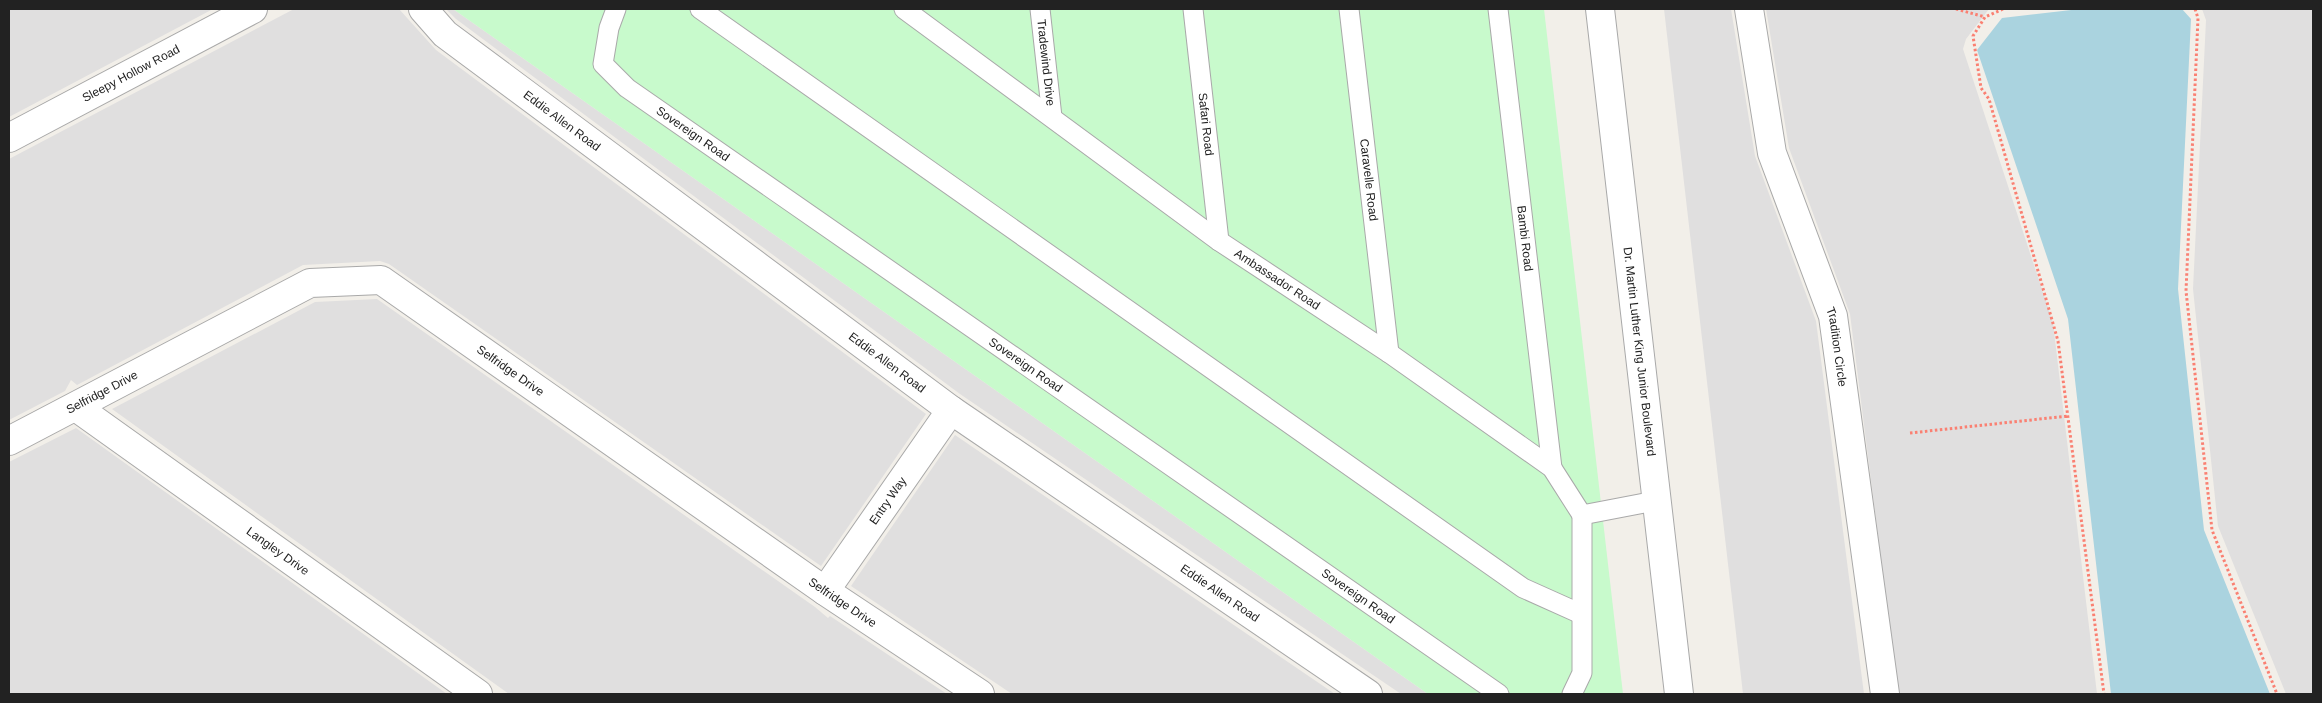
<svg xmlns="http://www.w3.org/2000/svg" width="2322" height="703" viewBox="0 0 2322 703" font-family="Arial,sans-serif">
<rect width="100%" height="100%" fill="#f2efe9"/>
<path fill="#e0dfdf" d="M9,9H213L9,117Z
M294,9H399L436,50L926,414L821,566L389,264L380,261L303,265L77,385L71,380L65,391L9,420V159Z
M446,9H453L1428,694H1401L960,394L456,19Z
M1664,9H1731L1755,156L1816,321L1864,694H1743Z
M1766,9H1989L1966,39L1963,49L2053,323L2097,694H1898L1850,314L1789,148Z
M2202,9H2313V694H2286L2218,526L2193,289L2206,20Z
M377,299L815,607L828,618L830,616L947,694H509L112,409L315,302Z
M76,428L447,694H9V462Z
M955,435L1335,694H1012L851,586Z"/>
<path fill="#c8facc" d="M453,9H1544L1623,694H1428Z"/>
<path fill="#aad3df" d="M2080,9H2182L2191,19L2178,289L2204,530L2270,694H2111L2068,319L1977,50L2002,18Z"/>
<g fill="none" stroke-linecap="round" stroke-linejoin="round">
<defs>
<g id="service">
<path id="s1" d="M616,9L609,28L603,64L627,88L1499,694"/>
<path d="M700,9L1523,588L1581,614"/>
<path id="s2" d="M904,9L1219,241L1389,353L1552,468L1582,515L1655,501"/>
<path id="s3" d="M1040,9L1052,117"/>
<path id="s4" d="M1193,9L1219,241"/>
<path id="s5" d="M1349,9L1389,353"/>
<path id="s6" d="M1498,9L1552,468"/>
<path d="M1572,694L1582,673V515"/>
</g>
<g id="minor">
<path id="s7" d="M1749,9L1772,153L1833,316L1885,694"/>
<path id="s8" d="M9,138L253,9"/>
<path id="s9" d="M76,407L478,694"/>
<path id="s10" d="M9,441L310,283L381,280L825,591L980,694"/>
<path id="s11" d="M825,591L951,410"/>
</g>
<g id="tertiary">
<path id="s12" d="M423,9L445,34L951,410L1368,694"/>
<path id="s13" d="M1600,9L1679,694"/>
</g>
</defs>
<use href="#service" stroke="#a9a9a9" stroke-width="21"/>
<use href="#minor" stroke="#a9a9a9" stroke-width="30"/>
<use href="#tertiary" stroke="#a9a9a9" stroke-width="30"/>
<path stroke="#fa8072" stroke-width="3" stroke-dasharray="2.5 2.5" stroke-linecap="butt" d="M1956,9L1985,17
M2003,9L1985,17L1973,36L1981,88L1989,99L2058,341L2104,694
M2195,9L2198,18L2186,291L2212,530L2277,694
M1910,433L2068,416"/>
<use href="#service" stroke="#fff" stroke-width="19"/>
<use href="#minor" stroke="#fff" stroke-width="28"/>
<use href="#tertiary" stroke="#fff" stroke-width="28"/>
</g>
<g text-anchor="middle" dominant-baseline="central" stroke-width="4.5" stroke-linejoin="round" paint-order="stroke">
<g font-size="12" fill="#222" stroke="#fff">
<text stroke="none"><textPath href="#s3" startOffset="54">Tradewind Drive</textPath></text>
<text stroke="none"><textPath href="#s8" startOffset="138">Sleepy Hollow Road</textPath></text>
<text stroke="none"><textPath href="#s12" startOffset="179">Eddie Allen Road</textPath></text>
<text stroke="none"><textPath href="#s4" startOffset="116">Safari Road</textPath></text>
<text stroke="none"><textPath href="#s1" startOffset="171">Sovereign Road</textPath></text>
<text stroke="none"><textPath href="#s5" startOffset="172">Caravelle Road</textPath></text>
<text stroke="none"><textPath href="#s6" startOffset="231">Bambi Road</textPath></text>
<text stroke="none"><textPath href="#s2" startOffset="461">Ambassador Road</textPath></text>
<text stroke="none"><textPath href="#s7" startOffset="351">Tradition Circle</textPath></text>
<text stroke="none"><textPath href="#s13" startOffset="345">Dr. Martin Luther King Junior Boulevard</textPath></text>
<text stroke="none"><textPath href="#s12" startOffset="584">Eddie Allen Road</textPath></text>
<text stroke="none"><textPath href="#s1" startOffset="576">Sovereign Road</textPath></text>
<text stroke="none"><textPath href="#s10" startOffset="569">Selfridge Drive</textPath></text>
<text stroke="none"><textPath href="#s10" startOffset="105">Selfridge Drive</textPath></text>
<text stroke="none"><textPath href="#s11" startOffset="110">Entry Way</textPath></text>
<text stroke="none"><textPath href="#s9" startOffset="248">Langley Drive</textPath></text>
<text stroke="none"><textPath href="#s12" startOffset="989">Eddie Allen Road</textPath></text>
<text stroke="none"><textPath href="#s1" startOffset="981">Sovereign Road</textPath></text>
<text stroke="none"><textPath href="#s10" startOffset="974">Selfridge Drive</textPath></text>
</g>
</g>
<rect width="2322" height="703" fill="none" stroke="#222222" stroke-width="20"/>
</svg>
